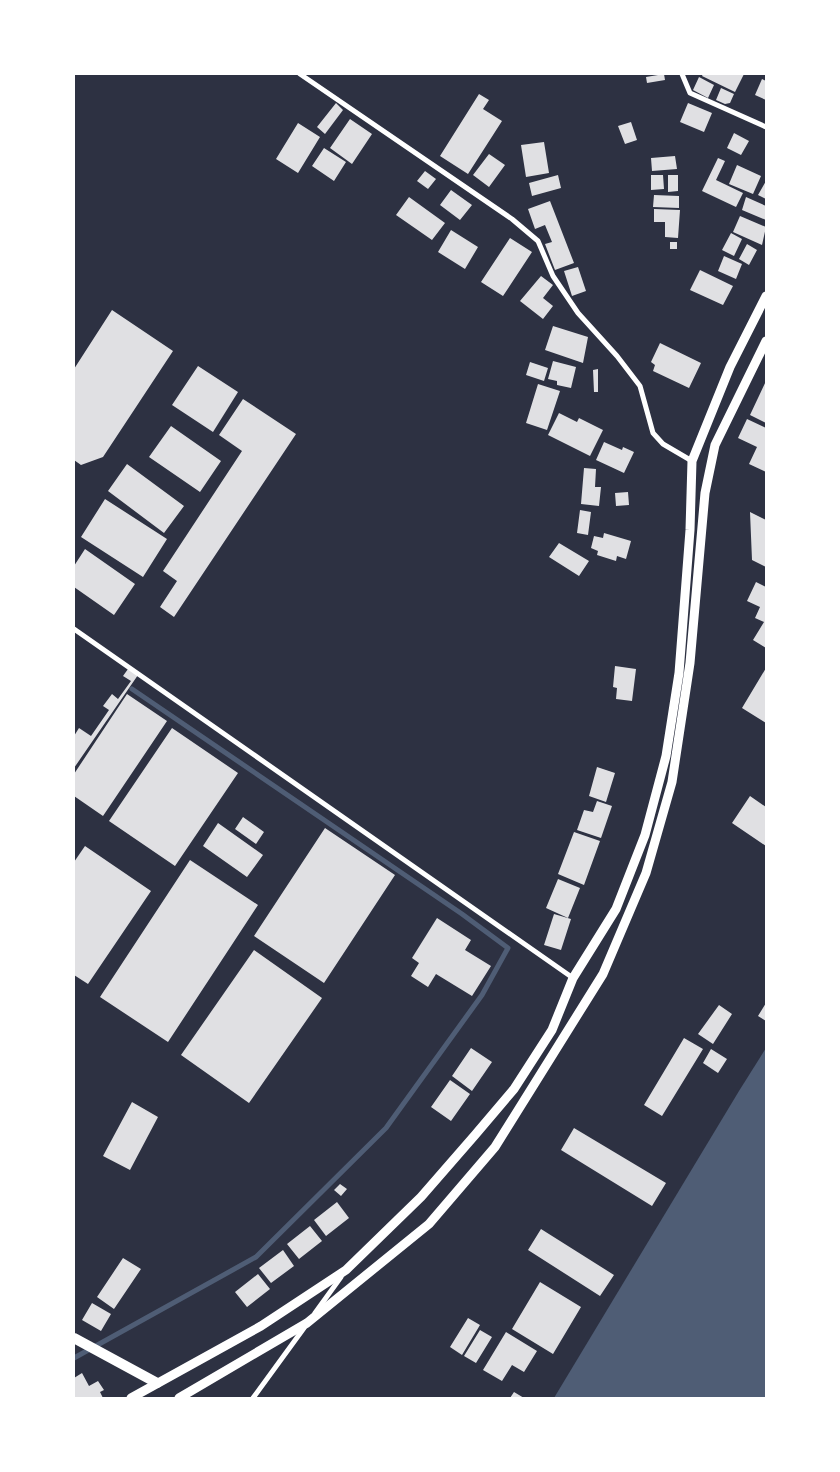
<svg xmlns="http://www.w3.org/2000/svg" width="840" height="1472" viewBox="0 0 840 1472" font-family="Spectral,serif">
<rect width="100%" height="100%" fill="#2d3142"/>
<path fill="#4f5d75" d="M766,1048V1398H554L739,1091Z"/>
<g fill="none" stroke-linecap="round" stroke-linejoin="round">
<path stroke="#4f5d75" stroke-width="5" d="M74,1358L256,1257L386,1128L482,995L508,948L462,914L132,689"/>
</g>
<path fill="#e0e0e3" d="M664,74L665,80L647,83L646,77Z
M703,74H744L735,92L702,76Z
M699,77L714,85L708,98L693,90Z
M762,79L766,81V100L755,95Z
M721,88L734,94L730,103L725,104L716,100Z
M479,94L489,100L483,109L502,121L468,174L440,156Z
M336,103L343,110L325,134L317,127Z
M688,103L712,113L704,132L680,122Z
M350,119L372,134L352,164L330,148Z
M631,122L637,140L625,144L618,126Z
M298,123L320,137L298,173L276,159Z
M734,133L749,141L741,155L727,148Z
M544,142L549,173L526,177L521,145Z
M324,148L346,162L334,181L312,166Z
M489,154L505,165L489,187L473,175Z
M675,156L677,169L652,171L651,158Z
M718,158L725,161L716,180L743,193L736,207L702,191Z
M737,165L761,176L753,194L729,184Z
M425,171L436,179L428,189L417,181Z
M558,175L561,188L532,196L529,183Z
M651,175H663L664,189L651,190Z
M668,175H678V191L668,192Z
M766,181V199L758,195Z
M451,190L472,205L460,220L440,205Z
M654,195L679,196V208L653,207Z
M409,197L445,223L432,240L396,215Z
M746,197L766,206V220L742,210Z
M550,201L574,263L555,270L545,244L552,242L545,225L535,229L528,209Z
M654,209L680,210L678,238L665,237V222H654Z
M740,216L766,227L762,245L733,232Z
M451,230L478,247L465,269L438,252Z
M731,233L742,239L734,256L722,250Z
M510,238L532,252L503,296L481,282Z
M670,242H677V249H670Z
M747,244L757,250L749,265L739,259Z
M724,256L742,264L736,279L718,271Z
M578,267L586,291L572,296L564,271Z
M700,270L733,286L723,305L690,290Z
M541,276L553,285L543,298L553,306L543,319L520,301Z
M112,310L173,351L103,457L81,465L74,460V369Z
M553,326L588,337L583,363L545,350Z
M660,343L701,363L689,388L653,371L655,365L651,362Z
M553,361L576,367L571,388L557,385V381L548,379Z
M530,362L548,368L544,381L526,375Z
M198,366L238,392L213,432L172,405Z
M598,369V392H594L593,370Z
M766,381V423L750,415Z
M538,384L560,391L547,430L526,423Z
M243,399L296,434L174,617L160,607L177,581L163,571L242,451L219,435Z
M559,413L577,422L579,418L603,430L590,456L548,435Z
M747,419L766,428V472L749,464L757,447L738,438Z
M171,426L221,461L200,492L149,457Z
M604,442L622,450L623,447L634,452L624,473L596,460Z
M127,464L184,506L164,533L108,491Z
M584,468L596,469L595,487H601L599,506L581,504Z
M628,492L629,505L616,506L615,493Z
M105,499L167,539L143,577L81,537Z
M580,510L591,512L588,535L577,533Z
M750,512L766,520V567L752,560Z
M604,533L631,541L626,559L617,556L616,561L597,555L598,551L591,548L594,536L603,538Z
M559,543L589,561L579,576L549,557Z
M85,549L135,584L114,615L74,587V566Z
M756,582L766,587V648L753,640L764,622L755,618L760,607L747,601Z
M615,666L636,669L632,701L616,699L617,688L613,687Z
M766,668V723L742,708Z
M128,669L138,675L74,768V736L79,728L91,736L109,710L103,706L112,694L118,699L131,681L123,676Z
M127,694L167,721L103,816L74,796V774Z
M172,728L238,773L175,866L109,821Z
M597,767L615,773L606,802L589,796Z
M750,796L766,807V846L732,823Z
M597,801L612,806L601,838L577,830L584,810L593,812Z
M243,817L264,832L256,844L235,829Z
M218,823L263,855L247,877L203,846Z
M325,828L395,875L324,983L254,936Z
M574,832L600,841L584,885L558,874Z
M85,846L151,891L88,984L74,975V862Z
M190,860L258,905L168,1042L100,997Z
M558,879L580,888L568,918L546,908Z
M554,914L571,919L561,950L544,945Z
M437,918L471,940L465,950L491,966L472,996L436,974L428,987L411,976L419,963L412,958Z
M254,950L322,998L249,1103L181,1055Z
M766,1003V1021L758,1016Z
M719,1005L732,1014L713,1044L698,1034Z
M684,1038L703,1049L662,1116L644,1105Z
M471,1048L492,1062L472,1091L452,1076Z
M711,1049L727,1059L718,1073L703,1063Z
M450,1080L470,1094L451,1121L431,1107Z
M132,1102L158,1117L130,1170L103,1156Z
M574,1128L666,1183L652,1206L561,1150Z
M340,1184L347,1189L341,1196L334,1190Z
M337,1202L349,1218L326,1236L314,1220Z
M310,1226L322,1241L299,1259L287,1244Z
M541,1229L614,1275L600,1296L528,1250Z
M283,1250L294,1266L271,1283L259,1268Z
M123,1258L141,1269L114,1309L97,1297Z
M258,1274L270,1289L247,1307L235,1292Z
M540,1282L581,1307L553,1354L512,1329Z
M92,1303L111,1314L101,1331L82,1320Z
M468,1318L480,1325L462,1355L450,1347Z
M480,1330L492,1337L476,1363L464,1356Z
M506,1332L537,1351L524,1372L512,1365L502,1381L483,1370Z
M82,1373L89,1386L98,1381L104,1390L100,1392L103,1398H74V1378Z
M514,1392L524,1398H510Z"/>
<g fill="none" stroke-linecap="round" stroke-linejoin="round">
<path stroke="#fff" stroke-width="5" d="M300,74L512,219L538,241L553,276L578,313L617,356L640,386L653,433L663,444L692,461
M682,74L690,93L766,127
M74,629L573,978
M315,1313L341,1277
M253,1398L304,1328"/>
<path stroke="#fff" stroke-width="9" d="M131,1398L261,1326L346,1270L421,1197L475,1135L514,1089L552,1030L573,978L616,909L645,835L666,756L679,673L690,530L692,461L730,367L766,296
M179,1398L307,1323L429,1224L495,1147L603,974L646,873L672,782L690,663L705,493L715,445L766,341"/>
<path stroke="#fff" stroke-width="10" d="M74,1338L157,1383"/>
</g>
<rect width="840" height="1472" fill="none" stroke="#ffffff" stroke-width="150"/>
</svg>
